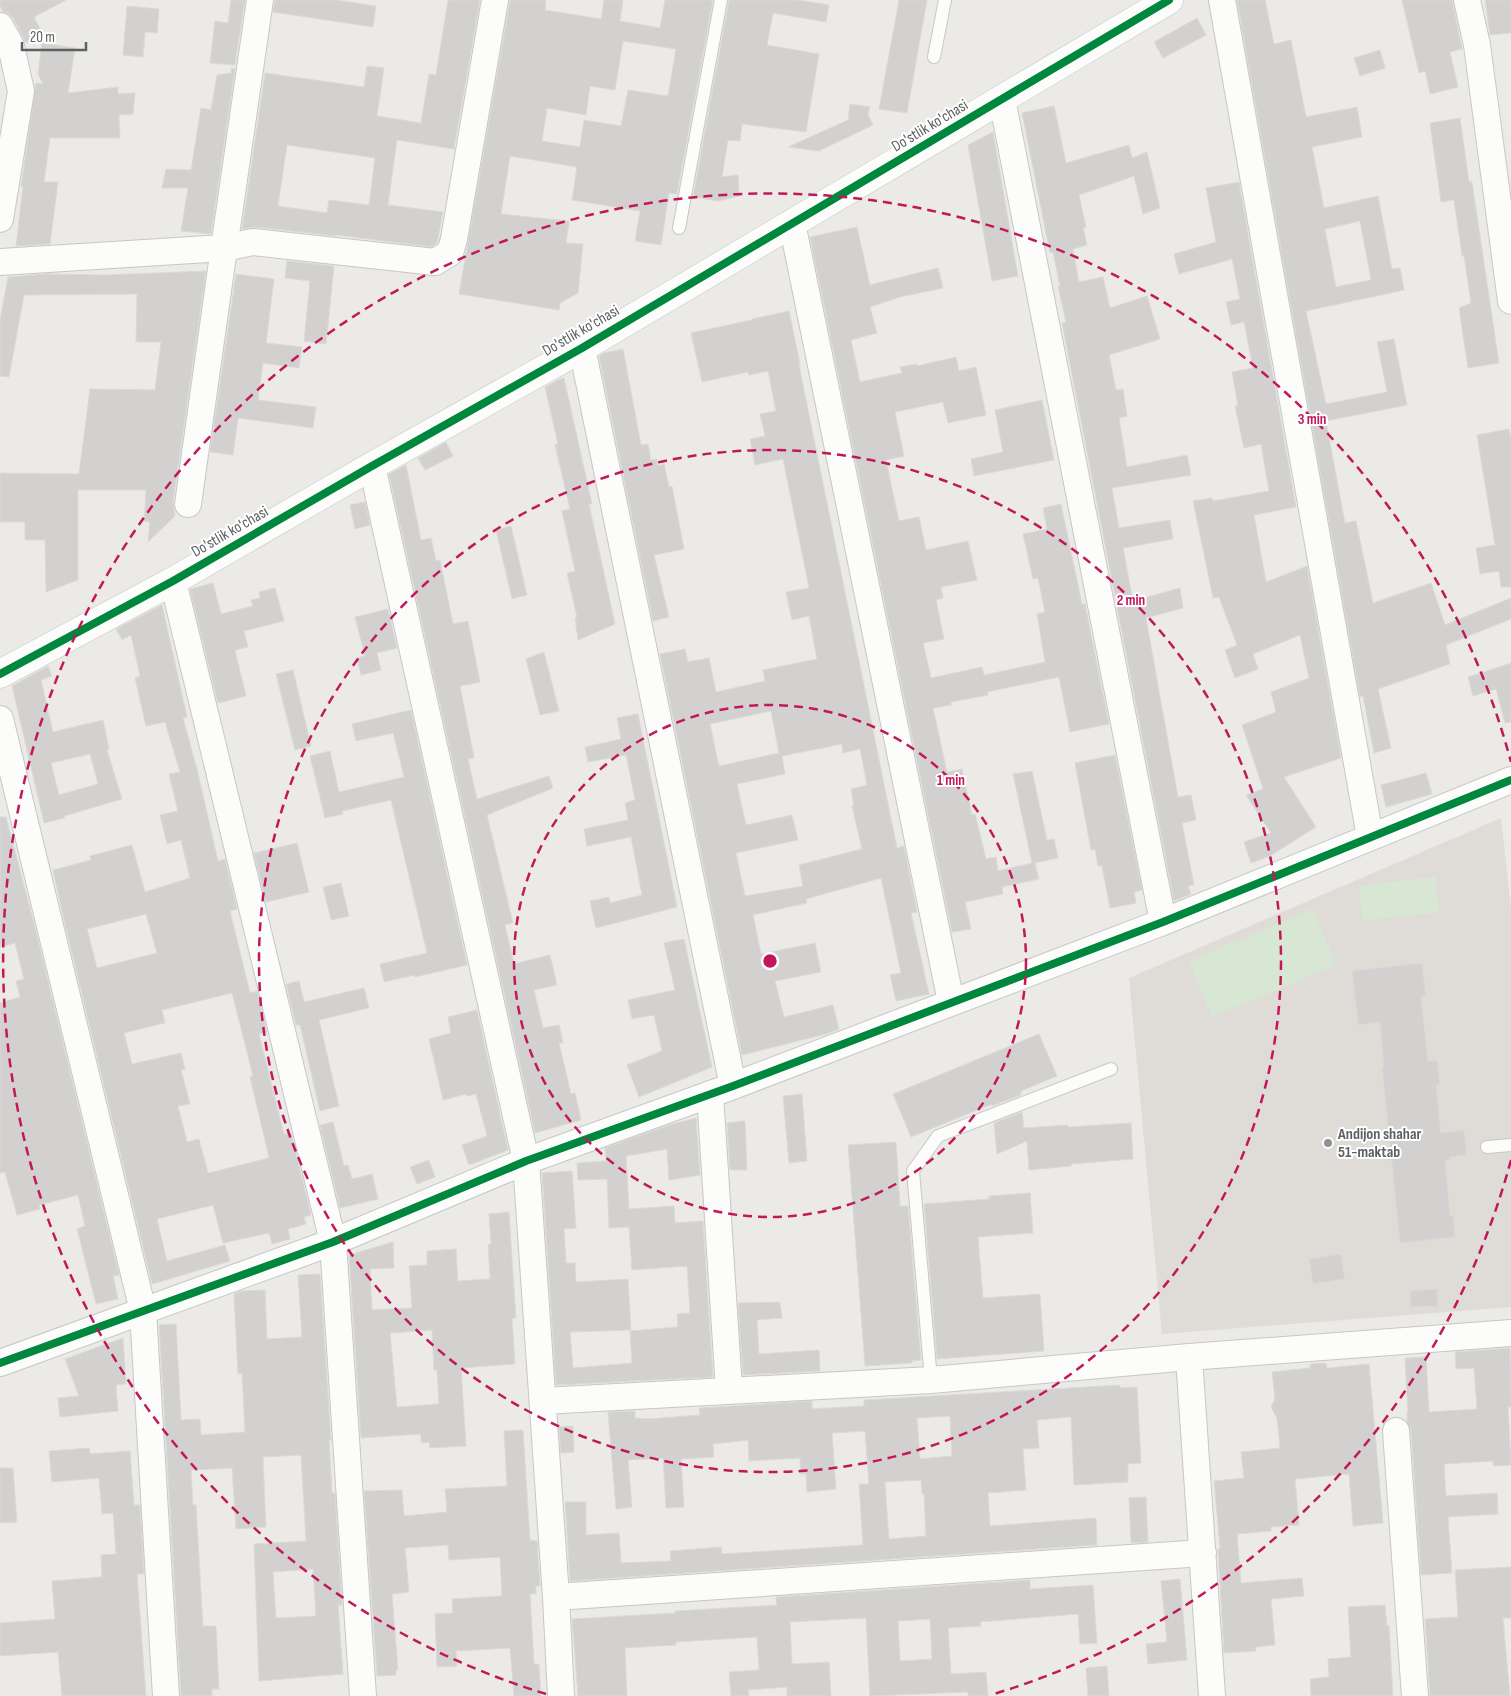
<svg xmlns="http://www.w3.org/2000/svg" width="1511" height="1696" viewBox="0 0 1511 1696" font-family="'Sofia Sans Condensed',sans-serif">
<rect width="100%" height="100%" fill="#eceae7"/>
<path fill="#dfdcd7" d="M1501,818L1511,908V1307L1162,1334L1129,978Z"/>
<path fill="#d7e7d3" d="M1435,877L1439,912L1363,921L1359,886Z
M1313,909L1336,965L1212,1017L1189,961Z"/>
<path fill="#d3d1d0" stroke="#dcdad6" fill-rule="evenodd" d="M0,0H66L34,17L42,33L26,43L13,18L8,13L3,12L0,6Z
M231,0H245L235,65L210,63L215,21L228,23Z
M275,0H336L376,6L373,27L273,12Z
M448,0H480L454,149L397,140L388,205L443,212L437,243L432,247L337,235V236L255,227L242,229L265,73L364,87L367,66L384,68L377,116L421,123L429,74L436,75ZM287,145L375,158L369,205L329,200L327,213L278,206Z
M510,0H546L545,10L601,19L604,0H623L620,21L660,28L665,0H713L677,194L669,193L661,245L635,241L640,211L572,200L577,167L510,156L501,214L569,221L566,243L583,244L578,293L560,303L559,310L459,294ZM623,41L676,49L668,96L628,90L621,126L584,120L580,147L542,141L547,108L586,115L590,86L615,90Z
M729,0H798L829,5L826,22L773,13L767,45L819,54L806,132L742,124L740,141L728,140L722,177L738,175L739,196L718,201L693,197Z
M899,0H927L907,113L879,109Z
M1237,0H1265L1274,44L1291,40L1306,117L1357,107L1362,137L1312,147L1324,208L1378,196L1392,269L1400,268L1404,290L1306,311L1326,404L1387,392L1377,342L1394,339L1407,405L1326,421L1345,523L1356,521L1373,603L1431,583L1445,625L1511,598V619L1446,645L1450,664L1378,689L1391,748L1374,753L1363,696L1360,697ZM1360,221L1371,280L1336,287L1325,229Z
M1402,0H1452L1462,49L1450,52L1458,87L1430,94L1425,71L1419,73Z
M1485,0H1511V33L1490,35Z
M127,6L159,9L157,33L145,32L143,57L123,55Z
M1197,18L1206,35L1163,58L1154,42Z
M42,43L75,48L68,93L118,87V94L135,93L133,114L119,115L120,138H50L44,182H58L50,244L16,246L23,187H21L36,83L43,84L38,74Z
M1380,50L1385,68L1360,76L1354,58Z
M231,68L235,69L211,234L181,231L188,188H162L166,169L191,170L201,108L211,110L217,75L231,73Z
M850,104L870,107L868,115L873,125L819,151L788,147L848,120Z
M1054,106L1066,163L1129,145L1132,158L1147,152L1160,208L1143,214L1134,176L1079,195L1086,227L1083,228L1087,245L1073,249L1079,282L1103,277L1110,308L1147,296L1160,339L1109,355L1116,390L1123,389L1127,416L1119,418L1127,467L1187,455L1191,475L1112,488L1119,528L1170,520L1173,539L1123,548L1133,601L1180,588L1183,608L1146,618L1178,797L1191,795L1196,820L1182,823L1194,885L1188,886L1191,894L1174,901L1062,323L1066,322L1058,286H1060L1053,252L1050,253L1022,113Z
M1460,118L1469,182H1472L1499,363L1468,368L1459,308L1471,303L1464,256H1462L1454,200L1441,202L1430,123Z
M993,132L1018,276L992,281L968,145Z
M1239,182L1296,507L1254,515L1266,582L1307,566L1341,758L1284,777L1316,827L1270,856L1251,863L1244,842L1271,833L1246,795L1263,789L1242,725L1276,712L1271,692L1309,678L1300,635L1253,654L1258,669L1235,678L1225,650L1237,645L1219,597L1213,598L1193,501L1212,498L1213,501L1269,491L1261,444L1244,448L1235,406H1238L1232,372L1253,368L1244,322L1231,325L1226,302L1240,299L1232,259L1179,274L1174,254L1216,242L1206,188Z
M857,227L870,285L938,268L943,288L900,297L870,307L877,333L851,340L860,382L902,373L900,367L917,364V366L956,357L959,371L976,367L986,415L948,423L943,402L895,412L904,456L886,460L899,521L919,517L926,550L968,541L977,580L941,587L943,598L936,600L944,639L923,643L931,678L982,667L984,675L1045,662L1037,614L1045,612L1038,578L1033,579L1023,534L1047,529L1043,508L1061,504L1082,604H1085L1109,724L1070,732L1059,677L987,692L988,695L951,702V705L933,708L947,772L962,769L972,815L975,814L986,859L996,857L998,871L1032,863L1013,774L1032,771L1047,840L1054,839L1058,858L1035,863L1039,879L1002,887L1003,894L965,902L971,929L952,932L810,237Z
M287,261L334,266L326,344L304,341L310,281L285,278Z
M206,271L173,502L175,516L148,542L150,522L144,521L146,490H78V580L46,592L45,540H25V522H0V473L79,474L90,389L155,390L161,342H136L137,294L24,295L9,377L0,376V320L8,277L46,274L105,275Z
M236,274L274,279L266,343L302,347L299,368L263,363L258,400L316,407L313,428L238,418L233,455L210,452Z
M789,311L800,364L799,365L897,848L904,846L917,912L911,913L929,994L896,1001L890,975L901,973L881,878L806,899L807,903L753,915L761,954L815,943L821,972L775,981L784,1017L833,1005L839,1029L826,1034L742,1055L660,654L685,649L688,662L709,658L716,692L765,681L763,670L817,659L809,616L792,620L786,592L809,588L783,459L755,465L750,439L765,436L760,414L776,411L768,371L749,375L748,372L702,382L691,333L752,320V319ZM771,711L779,753L719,766L710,724ZM842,744L843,753L860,749L867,785L851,789L854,805L852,806L862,849L799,865L803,886L745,896L736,853L798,840L792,815L746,825L737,784L785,774L782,756Z
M623,349L641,445L648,444L651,460L657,459L658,466L664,464L669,487L672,486L684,549L654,555L669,617L653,621L599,356L604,353Z
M564,378L592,504H589L615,624L578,640L575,618L577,617L567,573L575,571L562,511L570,509L555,445L558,444L545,387L558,380Z
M1042,400L1054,460L974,476L971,459L1003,452L995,410Z
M1509,429L1511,439V587H1501L1499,571L1480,574L1476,548L1495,545L1477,435Z
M446,442L453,456L425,470L418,458Z
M406,465L421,540L431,538L436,561L440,560L453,624L468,621L480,682L460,686L474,758L468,759L477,799L549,776L553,788L487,815L513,923L505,925L514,964L550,955L557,985L534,990L543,1028L559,1025L563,1043H559L571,1094L575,1093L581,1120L535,1133L389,474Z
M365,502L370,525L355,529L350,505Z
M511,526L527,595L512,599L496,530Z
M213,583L221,614L253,606L251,600L260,598L259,592L275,588L284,621L244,631L248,647L235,650L246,696L218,703L190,589Z
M162,605L187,717L183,718L197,769L218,861L225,859L237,909L230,911L250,993L257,991L267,1032L259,1034L284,1134L291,1133L311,1215L304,1217L306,1224L288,1229L290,1239L272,1244L269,1233L223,1243L213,1205L157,1219L167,1261L225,1245L230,1261L152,1284L64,920L53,870L91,860L90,856L132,845L145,892L190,878L181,840L167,844L160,815L178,811L169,774L180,772L165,722L146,726L135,678L140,676L131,635L122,640L116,629ZM146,914L157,953L97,968L87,929ZM232,993L253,1076L250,1077L269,1158L208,1173L199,1139L187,1142L178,1106L190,1104L181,1070L185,1069L181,1053L132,1064L124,1033L165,1023L162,1010Z
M388,609L397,648L377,653L381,670L361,675L357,658L365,656L355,617Z
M544,652L559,711L540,715L526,659Z
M1511,663V722L1505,723L1496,689L1473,696L1468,677Z
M48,666L52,676L41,680L53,732L103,720L109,749L107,750L122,799L64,816L65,818L44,823L12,686ZM90,754L98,784L59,795L51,763Z
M293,670L311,746L295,750L276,674Z
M411,710L467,965L415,977V975L384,982L380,964L427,953L391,800L342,811L343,814L325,818L310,756L330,751L339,792L404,777L393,733L356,741L352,724Z
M638,714L677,907L596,928L590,901L609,897L610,903L642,895L631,837L587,846L584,829L628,820L625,803L635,800L626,755L588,762L585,747L621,739L617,718Z
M1115,755L1142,890L1134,892L1136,903L1110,908L1102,866H1098L1095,849L1091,850L1075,763Z
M1426,773L1432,794L1386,807L1381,785Z
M0,817H6L35,927L119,1275L113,1276L118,1299L96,1304L77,1229L85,1226L78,1195L39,1205L40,1209L17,1215L5,1172L0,1173V1003L20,997L16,981L24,979L15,943L0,947Z
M297,843L309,892L266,902L254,853Z
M341,883L349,916L331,920L323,887Z
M684,939L712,1067L639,1097L627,1065L662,1051L654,1015L632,1019L628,1000L675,990L664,943Z
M1422,963L1426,996L1421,997L1428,1061L1437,1060L1440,1085H1436L1441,1133L1464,1130L1467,1155L1450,1157V1159L1445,1160L1450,1216L1453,1215L1455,1237L1400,1243L1382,1067L1384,1066L1380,1022L1358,1025L1352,971Z
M299,981L304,1002L364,988L369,1008L319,1020L339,1106L320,1111L300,1025H296L286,984Z
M477,1010L508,1150L469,1165L462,1145L487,1136L476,1094L467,1096L466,1094L443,1100L429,1039L451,1033L448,1017Z
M1039,1034L1057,1076L1021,1091V1095L992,1106V1104L911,1137L893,1094Z
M802,1094L807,1161L789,1163L783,1096Z
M1022,1112L1024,1128L1068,1125V1127L1131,1123L1133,1159L1071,1164V1166L1029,1170L1027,1141L997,1154L994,1123Z
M696,1118L700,1175L669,1180L667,1149L626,1156L629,1209L674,1206L675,1223L703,1221L713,1377L556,1385L542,1173L572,1171L576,1228L564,1229L566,1263H575L576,1282L628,1279L631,1330L570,1332L573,1368L632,1363L630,1331L678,1327L677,1314L690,1313L687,1266L632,1270L629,1227L609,1228L607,1179L578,1180L577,1163L606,1161L605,1148L669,1125Z
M745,1121L747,1170H730L727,1123Z
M333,1122L344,1166L348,1165L352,1179L372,1174L378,1199L340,1208L320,1125Z
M896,1142L900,1206H908L921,1360L912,1361V1363L865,1366L848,1145Z
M429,1160L435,1177L417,1184L410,1167Z
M1030,1193L1033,1233L978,1237L983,1298L1040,1294L1044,1351L937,1359L924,1204L989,1199V1196Z
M509,1212L516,1318L512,1319L515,1364L461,1368L466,1446L430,1448L429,1442L421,1443V1434L361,1438L349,1255L393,1242L394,1268L370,1269L372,1310L412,1308L409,1266L427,1265V1251L456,1249L458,1281L490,1279L488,1244H491L489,1214ZM432,1330L434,1370H437L439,1404L397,1407L390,1333Z
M1341,1254L1345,1279L1313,1284L1309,1259Z
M320,1274L331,1440H329L332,1493H335L342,1605H338L343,1674L259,1681L254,1544L306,1541L301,1455L263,1457L266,1527L236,1529L232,1468L191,1470L193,1505H196L203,1626H216L219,1689H212V1696H181L159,1325L176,1324L181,1420L200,1419L201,1435L245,1432L242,1373L238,1374L234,1294L241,1291L265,1290L267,1339L302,1337L298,1275ZM313,1569L316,1616L276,1618L273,1572Z
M1437,1289L1438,1306L1411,1307L1410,1291Z
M780,1302L782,1318L757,1320L759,1354L819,1350L820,1371L743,1375L738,1303Z
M123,1338L126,1384L116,1385L118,1411L60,1417L58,1398L79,1396L65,1359Z
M1510,1348L1511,1407H1508L1511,1465L1493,1466V1461L1444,1464L1446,1496L1497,1493L1498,1514L1448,1517L1452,1573L1421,1575L1411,1430L1407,1422V1413H1408L1405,1358L1426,1357L1429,1412L1477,1409L1474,1368L1456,1369L1455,1352Z
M1326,1363L1327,1368L1369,1364L1383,1523L1353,1526L1349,1474L1295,1479L1299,1525L1271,1527V1531L1237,1534L1241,1583L1302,1578L1304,1596L1271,1599L1275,1645L1256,1647V1651L1224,1653L1218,1549L1220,1548L1214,1481L1244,1478L1241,1452L1280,1448L1277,1418L1271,1407L1275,1399L1272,1372L1310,1368V1364Z
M1120,1385V1388L1137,1387L1141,1463L1128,1464V1482L1074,1485L1071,1417L1037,1420L1039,1448L1023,1449L1026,1490L988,1493L990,1526L1096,1518L1097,1545L570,1581L565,1502H586V1535L619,1533L621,1563L671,1561L670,1551L721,1547L722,1554L863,1545L859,1484H869L865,1431L832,1433L836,1489L807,1492L806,1474H801L800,1458L749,1461L748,1440L713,1444L714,1457L681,1459L684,1507L666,1508L663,1458L628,1460L632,1507L616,1509L608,1412L635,1411V1418L648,1419L700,1415L699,1408L812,1401V1409L864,1406V1400ZM950,1416L952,1456L920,1459L917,1418ZM921,1480L922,1494H924L926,1536L889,1539L885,1482Z
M573,1426L574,1452L561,1453L559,1427Z
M523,1430L530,1540L537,1541L540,1586H536V1594H530L534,1664H539L541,1696H514L510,1648L456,1651L457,1666L437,1667L435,1614L453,1613L452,1599L502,1596L500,1557L449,1560L448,1545L405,1548L409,1592L392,1594L398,1670H396V1675L377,1676L364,1491L402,1490L404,1516L447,1512L445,1489L507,1486L504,1431Z
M89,1448L90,1454L130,1451L134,1505H140L144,1574H137L146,1696H62L58,1652L0,1656V1623L55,1619L52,1581L102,1577L101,1555L116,1554L113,1513L102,1514L99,1478L52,1482L49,1451Z
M0,1468H13L17,1522L0,1523Z
M1146,1497L1148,1542L1131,1543L1129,1498Z
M1511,1567V1618H1503L1510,1696H1430L1425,1619L1458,1617L1455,1570Z
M1180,1579L1187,1660L1148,1664L1146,1644L1167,1642L1161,1581Z
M1030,1580V1589L1093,1585L1097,1643L1080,1644L1078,1614L980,1622L981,1626L948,1628L951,1674L986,1672L988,1696H968V1692L870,1696L866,1618L790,1622L792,1664L829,1662L831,1696H787V1687L748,1690L749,1696H731L729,1672L759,1670L757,1637L676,1642V1645L625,1648L627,1696H578L572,1619L675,1613V1611L777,1605L776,1597ZM930,1619L932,1659L900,1661L898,1621Z
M1385,1605L1387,1626L1389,1625L1393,1696H1311L1310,1679L1329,1677L1328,1659L1351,1657L1348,1607Z
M1107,1666L1109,1696H1088L1086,1668Z"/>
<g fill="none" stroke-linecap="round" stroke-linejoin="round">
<defs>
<path id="service" d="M934,57L945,0
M679,228L721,0
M1487,1147L1511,1145
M931,1380L913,1171L938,1136L1111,1069"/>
<path id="minor" d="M260,0L224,248L253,242L435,262L450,253L454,239L495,0
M1222,0L1370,837
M1467,0L1477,45L1511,301
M0,26L11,46L21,91L0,219
M1002,99L1163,922
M792,223L951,1002
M0,262L224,248L188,504
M582,348L733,1086
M372,466L526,1161L556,1597L561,1696
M173,581L333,1242L363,1696
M0,719L143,1311L166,1696
M710,1094L729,1390
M1189,1357L1212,1696
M0,1363L333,1242L526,1161L733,1086L1163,922L1511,780
M543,1401L931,1380L1189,1357L1511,1333
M1396,1431L1415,1696
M556,1597L1203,1553"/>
<path id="tertiary" d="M0,674L173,581L372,466L582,348L1169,0"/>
</defs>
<use href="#service" stroke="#c6c7c7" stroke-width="14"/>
<use href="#minor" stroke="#c6c7c7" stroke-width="28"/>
<use href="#tertiary" stroke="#c6c7c7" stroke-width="29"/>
<use href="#service" stroke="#fcfcfb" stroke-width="12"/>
<use href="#minor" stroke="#fcfcfb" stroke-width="26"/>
<use href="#tertiary" stroke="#fcfcfb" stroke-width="28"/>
<defs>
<path id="cycleway" d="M0,674L173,581L372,466L582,348L1169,0
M0,1363L333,1242L526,1161L733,1086L1163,922L1511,780"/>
</defs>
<use href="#cycleway" stroke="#fff" stroke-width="11"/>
<use href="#cycleway" stroke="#00873e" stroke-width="8"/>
</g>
<g fill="none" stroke="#c2185b" stroke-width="2.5" stroke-dasharray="9 6">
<circle cx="770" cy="961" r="256"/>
<circle cx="770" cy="961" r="511"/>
<path d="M1511 1160A767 767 0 0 1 994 1694M546 1694A767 767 0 1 1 1511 762"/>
</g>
<circle fill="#8f9192" stroke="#fff" stroke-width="2" cx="1328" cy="1143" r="5"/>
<g text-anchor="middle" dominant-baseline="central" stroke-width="4" stroke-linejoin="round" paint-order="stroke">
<g font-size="16" fill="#5d6164" stroke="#fff">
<text transform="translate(930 126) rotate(-31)">Do'stlik ko'chasi</text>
<text transform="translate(581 331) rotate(-30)">Do'stlik ko'chasi</text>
<text transform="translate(230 532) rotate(-30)">Do'stlik ko'chasi</text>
</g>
<g font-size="16" font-weight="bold" fill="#5d6164" stroke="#fff" text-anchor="start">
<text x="1338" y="1134">Andijon shahar<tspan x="1338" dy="18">51-maktab</tspan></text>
</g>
</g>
<circle cx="770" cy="961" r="8" fill="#c2185b" stroke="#fff" stroke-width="2.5"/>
<g font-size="15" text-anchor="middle" font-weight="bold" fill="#c2185b" stroke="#fff" stroke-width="4" stroke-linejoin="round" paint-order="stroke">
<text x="1312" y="424">3 min</text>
<text x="1131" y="605">2 min</text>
<text x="951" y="785">1 min</text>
</g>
<path d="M22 42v8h64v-8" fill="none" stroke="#5d6164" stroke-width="2.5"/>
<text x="30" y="42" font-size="15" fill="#5d6164" stroke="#ffffff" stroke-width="4" paint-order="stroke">20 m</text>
</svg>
